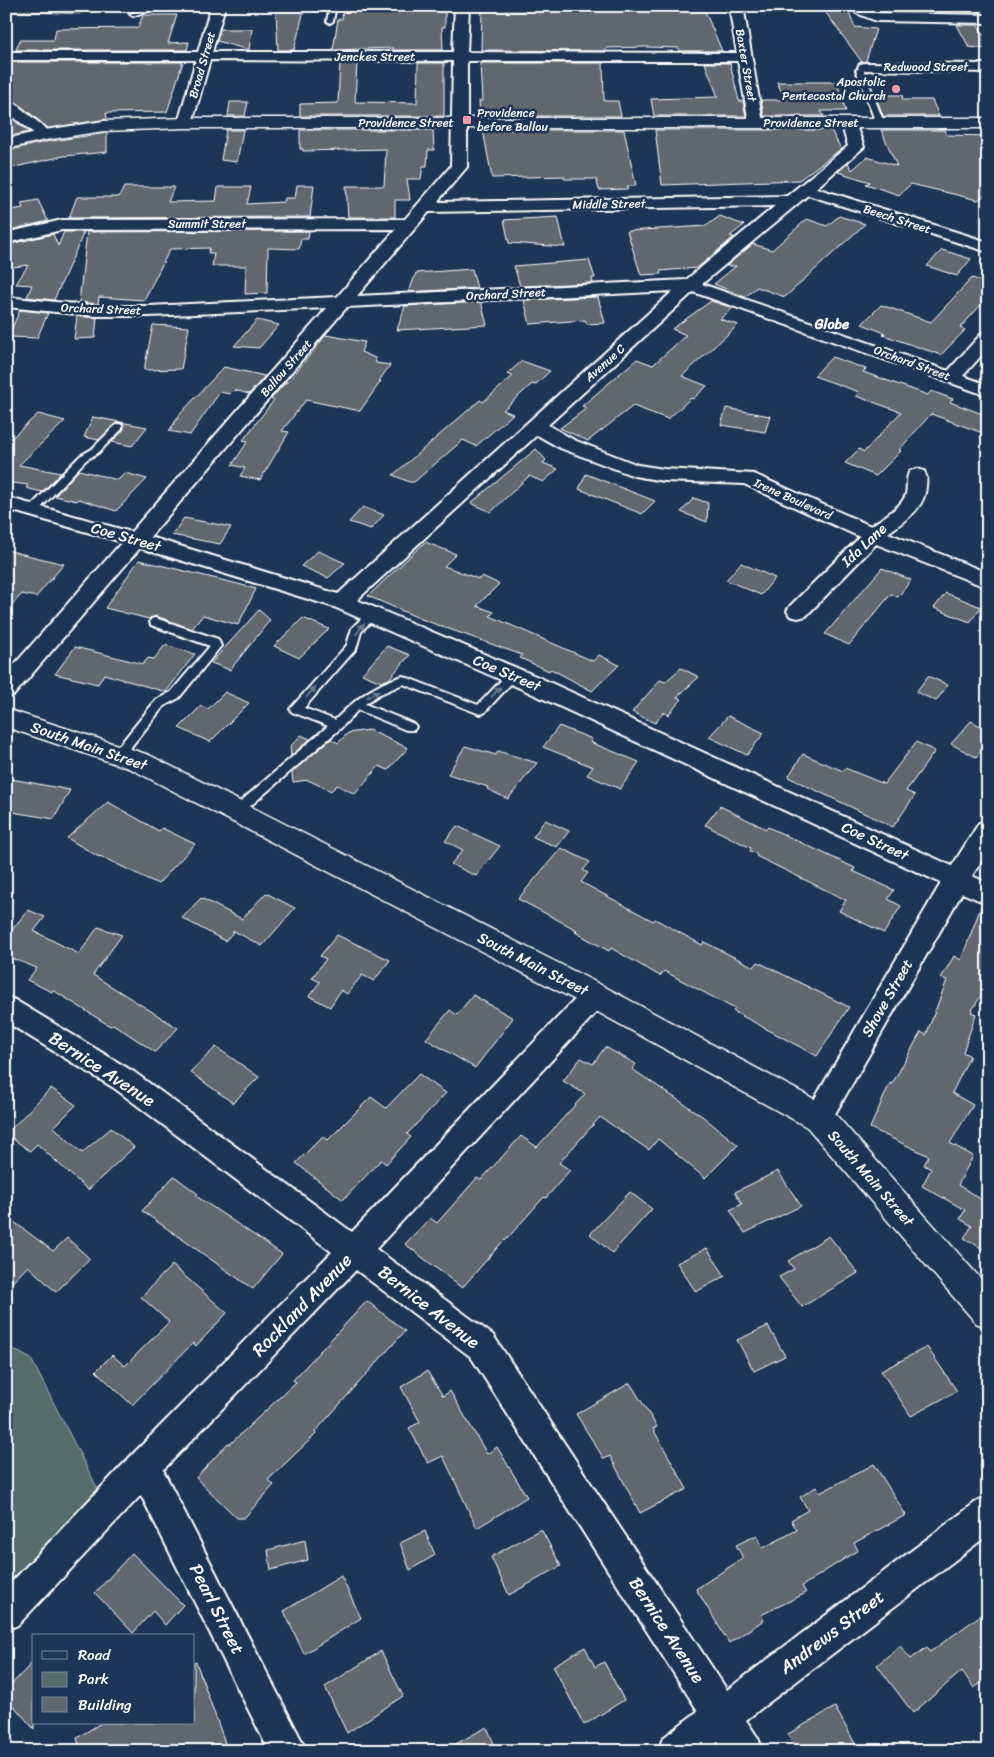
<svg xmlns="http://www.w3.org/2000/svg" width="994" height="1757" viewBox="0 0 994 1757" font-family="Sriracha,sans-serif">
<rect width="100%" height="100%" fill="#1d3557"/>
<filter id="ink" filterUnits="userSpaceOnUse"><feTurbulence type="fractalNoise" baseFrequency=".02" numOctaves="2"/><feDisplacementMap in="SourceGraphic" scale="10" xChannelSelector="R" yChannelSelector="G"/><feConvolveMatrix kernelMatrix="1 2 1 2 8 2 1 2 1" color-interpolation-filters="sRGB"/></filter>
<g filter="url(#ink)">
<path fill="#556c68" stroke="#aab6b4" d="M6,6H85L80,14L6,11Z
M6,1345L31,1359L104,1501L6,1601Z"/>
<path fill="#61686d" stroke="#fff" d="M445,6V27H442L443,50H393V48L333,50L338,19H342L343,7Z
M482,8H506V10L581,8L704,9L722,51H679V48L647,47L606,48L607,49L603,51L481,50Z
M823,9L848,10L855,27L876,29L866,61L862,62Z
M276,10H304L294,50H278Z
M143,15H177L168,43L189,42L187,50H16L20,40H54L56,29L138,28Z
M957,25H978L988,42V49L969,47Z
M220,29H252L249,50L217,41Z
M11,62H183L167,112L106,113L107,119L48,128L12,99L6,97V73Z
M340,62H357L355,102L417,103L418,63H444V116H300V104L338,103Z
M480,63H603L604,101H618L621,116H480L479,101H482Z
M705,63H730L739,101H743L746,116H654L651,99L718,97Z
M777,82H837L846,111H821L824,116H764L761,100H785Z
M875,95H902L903,100H932L939,116H883Z
M230,102H248L245,116H228Z
M6,114L29,132L6,137Z
M226,130H243L237,162L221,160Z
M300,130H433L434,150H428L427,166H423L421,179H407L410,200H395V217H348L346,186H384L386,149L303,151V149H300Z
M483,130H624L636,186H627L628,189L599,190L596,179H564V176L492,178Z
M655,130H831L841,149L799,180L662,185Z
M881,130H945L947,135L988,136V193L978,200L911,184L899,195L866,184L870,182L838,172L848,163L852,170L867,157L897,166Z
M107,133V152L64,156L6,169V151L45,142Z
M297,185H314L310,217L69,218L77,197H119L124,187H174L168,202L216,201L218,187H251L247,204L284,202L285,198H295Z
M38,200L48,221L6,231V211L23,208L21,203Z
M720,216L744,225L730,236L734,237L697,268L660,271L661,274L641,275L627,231L706,226Z
M839,216L865,224L785,297L757,287L745,297L714,284L736,266H726L753,244L772,250L807,219L827,226Z
M558,217L565,247L509,243L504,220Z
M309,231L308,239H301L299,249L268,248L267,293L245,294L246,266H212L214,253H208L210,248L170,249L144,300L99,297L98,304L79,302L87,232Z
M64,232H84L54,300L27,297L32,285L16,284L28,265L6,268V245L53,234L58,246Z
M942,250L971,259L957,276L927,266Z
M589,260L595,278H592L593,283L520,286L514,266Z
M472,269L477,288L409,292L416,273Z
M972,278L988,283V297L960,328L965,330L941,355L883,335L885,333L862,324L881,305L931,322Z
M598,297L605,323L587,324L585,320L530,324L524,300Z
M711,301L733,308L720,319L738,325L682,376L707,386L693,399L691,398L668,419L633,406L588,441L560,428L587,408L582,406L637,359L653,365L686,335L672,329Z
M481,302L487,325L397,330L405,306Z
M20,310L48,313L37,338L8,337Z
M77,316L97,318L95,338L74,339Z
M257,320L279,325L259,348L234,346Z
M153,325L189,327L181,369L144,370Z
M326,335L365,342L361,352L375,358L376,363L390,365L379,381H381L360,411L306,400L282,431L289,432L260,480L240,476L245,468L232,465L248,441L243,440L274,400L271,399L286,382H288Z
M832,357L866,369L863,372L928,395L931,391L953,399L950,402L988,416V435L931,414L899,450L901,451L876,476L845,463L859,449L864,452L901,412L856,396L859,392L814,376Z
M522,361L550,371L535,385L532,384L503,410L513,414L476,446L463,440L414,482H409L393,475L480,400L483,402L513,376L507,374Z
M224,367L265,376L249,394L234,390L230,394L220,392L190,435L169,431L181,413Z
M726,408L770,416L765,432L721,425Z
M38,414L65,421L19,465L61,473L42,492L26,488L28,485L6,482V443Z
M93,417L147,427L132,446L112,442L124,429V424L120,422L115,424L99,440L84,437Z
M536,449L546,460L543,463L558,469L543,482L529,476L491,512L471,503Z
M79,470L118,480L125,473L147,479L116,511L79,499L77,501L55,496Z
M586,474L655,501L642,514L579,489Z
M694,498L708,503L707,522L681,512Z
M363,507L384,515L371,529L349,522Z
M184,518L231,527L220,544L172,535Z
M425,542L456,554L444,566L479,579L482,576L499,584L477,606L494,612L490,616L593,661L599,655L619,665L592,691L551,669L549,671L520,658L522,655L421,619L368,596Z
M6,550L64,564L36,597L22,594L6,611Z
M318,551L345,563L328,578L301,566Z
M139,560L238,584L256,589L238,625L203,615L192,629L156,616L149,619L105,608Z
M741,563L775,578L761,595L726,580Z
M882,568L911,580L898,597L891,594L849,645L825,634Z
M946,593L981,607L970,622L934,608Z
M259,610L270,620L230,670L211,663Z
M303,618L329,629L299,658L274,646Z
M165,645L195,654L166,692L104,674L98,684L55,674L75,647L143,664L148,658L154,659Z
M387,646L410,655L389,679L381,682L362,674Z
M681,668L699,677L677,697L682,699L668,715L664,712L655,723L632,712L660,680L665,682Z
M928,676L948,685L936,701L916,692Z
M225,692L249,703L210,742L179,728L201,706L208,709Z
M728,716L764,733L747,755L709,737Z
M971,721L988,730V743L976,757L951,744Z
M559,726L592,739L590,742L639,762L620,789L587,775L593,767L543,747Z
M369,730L408,748L388,770L379,766L355,794L337,785L331,791L308,780L293,782L292,772L331,739L338,743L348,733Z
M301,735L310,739L291,756L290,747Z
M916,742L935,751L906,791L915,795L893,827L788,777L803,754L843,771L845,768L884,784Z
M465,746L496,755L498,751L537,763L508,799L487,789L488,787L448,774Z
M6,778L70,790L54,819L6,811Z
M108,802L159,831L162,828L195,844L158,884L100,856L99,857L67,838Z
M720,806L766,829L768,827L855,868L853,871L894,890L888,899L901,906L884,933L839,911L846,900L756,856L757,854L750,851L751,848L705,825Z
M545,820L569,831L557,847L533,837Z
M457,826L500,846L476,876L451,864L463,850L445,841Z
M561,848L590,862L583,870L588,873L581,882L653,921L655,919L702,945L704,942L754,967L758,962L849,1007L817,1056L733,1011L735,1009L664,971L660,976L611,948L609,951L575,932L577,930L518,899Z
M266,893L295,908L262,946L234,931L225,941L182,918L201,898L242,919Z
M982,904L988,906V984L971,1012L976,1014L963,1052L970,1056L952,1093L973,1105L950,1143L973,1156L958,1185L987,1203L988,1201V1252L964,1238L972,1226L960,1219L965,1210L922,1186L931,1169L924,1165L929,1156L870,1128L890,1083L892,1084L921,1032L926,1035L947,980L941,978L954,956L961,960Z
M28,910L45,917L34,931L79,954L98,927L122,935L93,975L178,1028L155,1052L113,1024L110,1026L53,990L52,992L27,980L37,968L6,956V937Z
M337,935L390,960L374,981L362,975L347,994L341,990L330,1007L309,996L320,982L312,978L326,959L320,956Z
M473,995L513,1018L475,1068L426,1039L450,1010L457,1015Z
M216,1047L259,1077L233,1103L190,1072Z
M605,1047L636,1064L632,1069L702,1116L738,1145L705,1178L658,1139L649,1150L600,1117L559,1163L570,1170L546,1198L544,1197L505,1241L504,1240L462,1288L405,1244L430,1218L437,1223L477,1178L481,1180L521,1136L537,1147L585,1094L563,1081L581,1058L593,1064Z
M419,1074L446,1093L407,1134L411,1137L386,1164L381,1160L343,1200L296,1163L323,1136L328,1140L371,1097L386,1108Z
M51,1088L76,1105L54,1127L82,1153L111,1128L134,1147L88,1190L37,1144L30,1151L6,1134Z
M778,1171L801,1206L745,1233L730,1210L742,1204L735,1192Z
M174,1176L198,1194L196,1196L282,1254L253,1289L142,1211Z
M630,1192L652,1209L612,1253L590,1234Z
M6,1216L53,1251L67,1238L90,1259L56,1292L28,1266L6,1289Z
M829,1236L858,1273L802,1307L779,1277L794,1269L788,1261Z
M707,1248L725,1276L696,1292L677,1263Z
M172,1265L227,1313L196,1346L193,1343L132,1405L96,1371L112,1355L125,1366L169,1322L141,1297Z
M367,1301L405,1331L315,1432L316,1434L268,1480L274,1485L244,1518H237L196,1478L228,1443L230,1444L296,1382L293,1380Z
M768,1326L785,1356L754,1371L737,1340Z
M927,1347L957,1391L911,1416L881,1371Z
M427,1371L443,1396L450,1391L487,1454L497,1447L527,1497L477,1528L443,1456L428,1463L409,1428L420,1422L401,1387Z
M630,1383L657,1427L653,1429L687,1489L640,1513L610,1456L604,1459L576,1414Z
M874,1464L906,1515L854,1543L858,1550L802,1586L806,1593L761,1615L764,1620L729,1643L696,1589L743,1558L736,1545L757,1535L763,1548L797,1530L791,1520L808,1510L800,1497L816,1487L820,1493Z
M541,1529L561,1566L509,1595L491,1557Z
M425,1531L435,1555L410,1570L400,1543Z
M305,1540L308,1560L271,1570L268,1550Z
M132,1553L183,1605L165,1625L153,1611L133,1633L95,1593Z
M341,1576L361,1618L304,1654L284,1611Z
M988,1610V1678L974,1688L962,1671L913,1713L877,1665L900,1646L911,1659L927,1647L930,1652Z
M585,1647L595,1667L604,1662L624,1700L584,1725L553,1666Z
M381,1651L403,1696L347,1733L325,1687Z
M34,1661V1729L6,1697V1690Z
M196,1662L228,1751H81L77,1738L101,1723H194V1663Z
M835,1707L859,1751H797L788,1734Z
M487,1727L497,1751H443Z"/>
<g fill="none" stroke-linecap="round" stroke-linejoin="round">
<defs>
<path id="service" d="M151,6H162L133,16L130,14Z
M330,6H336L333,21L330,23L327,21Z
M865,65L869,67L864,71L884,123L883,125L876,123L856,70Z
M119,424L122,425V429L98,453L86,460L36,513H28V509L80,456L92,449L116,425Z
M372,611L377,615L361,632L356,649L304,708L335,720C355,699 375,684 403,676L478,705L509,672L513,671L519,675L484,713L480,714L403,684L378,695L365,704L414,724L416,727L414,730H406L358,710L341,728L241,814H233L231,811L233,808L328,726L292,712L290,709L347,645L352,628L368,612Z
M155,618L218,639L221,646L179,698L164,706L122,758H114L112,755L114,752L156,700L171,692L210,646L151,625L150,622L151,619Z"/>
<path id="minor" d="M211,6H225L212,52H453L455,6H469L467,52L737,53L729,6H743L763,123L761,126H751L749,123L738,61H467V167L437,202L787,196L848,146L841,123L843,120H853L855,123L864,147L816,188L988,242V252L808,195L702,284L948,371L982,333L988,332V348L963,376L988,385V396L693,292L548,425L574,440L638,465L664,469L754,474L871,526C882,518 902,507 906,494C908,486 905,478 910,471L917,469L924,471C927,476 927,480 926,486C925,509 905,520 888,533L988,573V588L876,544L806,616L798,618L790,616L787,611L790,606L860,537L744,484L664,481L634,476L560,448L537,435L357,600L538,677L952,866L979,823L988,821V851L972,876L988,883V904L962,893L828,1126L818,1129L808,1126L804,1117L941,883L522,689L334,607L140,548L14,695L6,697V674L122,542L6,509V497L131,532L327,308L149,316H96L6,307V297L96,306H149L337,297L396,229L62,230L6,243V233L62,220L405,219L451,166L453,61L210,60L192,123L190,126H180L178,123L196,60H6V52H198ZM775,206L686,280L357,296L429,212ZM673,291L338,594L150,537L347,307Z
M853,6H867L878,13L988,15V23L876,21L856,13Z
M865,63L988,64V72L860,70L858,67L860,64Z
M6,99L11,100L50,132L53,135L50,138H40L6,111Z
M595,985L604,988L608,996L604,1004L376,1249L493,1335L727,1690L976,1502L988,1497V1535L746,1720L758,1738L763,1751H724L718,1742L706,1751H658L663,1738L698,1711L471,1357L356,1270L163,1470L307,1751H269L141,1495L18,1625L6,1630V1588L132,1455L332,1252L114,1088L6,1022V997L15,1000L134,1072L352,1232L586,988Z"/>
<path id="secondary" d="M185,118H988V128H185L104,131L45,140L6,149V139L45,130L104,121Z
M6,709L149,755L605,987L829,1107L988,1287V1328L976,1323L807,1127L585,1005L131,769L6,727Z"/>
</defs>
<use href="#service" stroke="#fff" stroke-width="4"/>
<use href="#minor" stroke="#fff" stroke-width="4"/>
<use href="#secondary" stroke="#fff" stroke-width="3"/>
<use href="#service" fill="#1d3557" fill-rule="evenodd"/>
<use href="#minor" fill="#1d3557" fill-rule="evenodd"/>
<use href="#secondary" fill="#1d3557" fill-rule="evenodd"/>
</g>
<defs><path id="oneway-solid" d="M-6-.8H1V-3.2L6.5 0L1 3.2V.8H-6Z" transform="scale(1.25)"/></defs>
<g fill="#6c7c92">
<use href="#oneway-solid" transform="translate(360 629) rotate(-53)"/>
<use href="#oneway-solid" transform="translate(311 692) rotate(-49)"/>
<use href="#oneway-solid" transform="translate(496 692) rotate(-46)"/>
<use href="#oneway-solid" transform="translate(373 694) rotate(-30)"/>
</g>
</g>
<g fill="#ff9aa2" stroke="#1d3557" stroke-width="2">
<circle cx="896" cy="89" r="5"/>
<rect x="462" y="115" width="10" height="10" rx="2.5"/>
</g>
<g text-anchor="middle" dominant-baseline="central" stroke-width="5" stroke-linejoin="round" paint-order="stroke">
<g font-size="12" fill="#fff" stroke="#1d3557">
<text x="375" y="57">Jenckes Street</text>
<text transform="translate(202 65) rotate(-74)">Broad Street</text>
<text transform="translate(746 65) rotate(80)">Baxter Street</text>
<text x="926" y="67">Redwood Street</text>
<text x="406" y="123">Providence Street</text>
<text x="811" y="123">Providence Street</text>
<text transform="translate(609 204) rotate(-1)">Middle Street</text>
<text transform="translate(897 219) rotate(18)">Beech Street</text>
<text x="207" y="224">Summit Street</text>
<text transform="translate(506 294) rotate(-3)">Orchard Street</text>
<text transform="translate(101 309) rotate(2)">Orchard Street</text>
<text transform="translate(605 363) rotate(-42)">Avenue C</text>
<text transform="translate(912 363) rotate(20)">Orchard Street</text>
<text transform="translate(286 368) rotate(-49)">Ballou Street</text>
<text transform="translate(793 499) rotate(24)">Irene Boulevard</text>
</g>
<g font-size="12" fill="#fff" stroke="#1d3557" text-anchor="end">
<text x="886" y="82">Apostolic<tspan x="886" dy="14">Pentecostal Church</tspan></text>
<text x="477" y="113" text-anchor="start">Providence<tspan x="477" dy="14">before Ballou</tspan></text>
</g>
<g font-size="14" font-weight="bold" fill="#fff" stroke="#1d3557">
<text x="832" y="324">Globe</text>
</g>
<g font-size="15" fill="#fff" stroke="#1d3557">
<text transform="translate(126 537) rotate(16)">Coe Street</text>
<text transform="translate(864 545) rotate(-43)">Ida Lane</text>
<text transform="translate(507 673) rotate(23)">Coe Street</text>
<text transform="translate(89 746) rotate(19)">South Main Street</text>
<text transform="translate(875 841) rotate(25)">Coe Street</text>
<text transform="translate(533 964) rotate(27)">South Main Street</text>
<text transform="translate(887 998) rotate(-60)">Shove Street</text>
<text transform="translate(871 1178) rotate(49)">South Main Street</text>
</g>
<g font-size="18" fill="#fff" stroke="#1d3557">
<text transform="translate(102 1069) rotate(33)">Bernice Avenue</text>
<text transform="translate(302 1305) rotate(-46)">Rockland Avenue</text>
<text transform="translate(429 1307) rotate(38)">Bernice Avenue</text>
<text transform="translate(217 1609) rotate(63)">Pearl Street</text>
<text transform="translate(667 1630) rotate(57)">Bernice Avenue</text>
<text transform="translate(832 1632) rotate(-37)">Andrews Street</text>
</g>
</g>
<rect width="994" height="1757" fill="none" stroke="#1d3557" stroke-width="25"/>
<rect x="12" y="12" width="969" height="1732" fill="none" stroke="#fff" stroke-width="2" filter="url(#ink)"/>
<rect x="32" y="1634" width="162" height="90" fill="#1d3557" stroke="#77869a"/>
<rect x="42" y="1651" width="25" height="8" fill="#1d3557" stroke="#77869a"/>
<text x="78" y="1660" font-size="15" fill="#ffffff">Road</text>
<rect x="42" y="1672" width="25" height="15" fill="#556c68" stroke="#77869a"/>
<text x="78" y="1684" font-size="15" fill="#ffffff">Park</text>
<rect x="42" y="1697" width="25" height="15" fill="#61686d" stroke="#77869a"/>
<text x="78" y="1710" font-size="15" fill="#ffffff">Building</text>
</svg>
